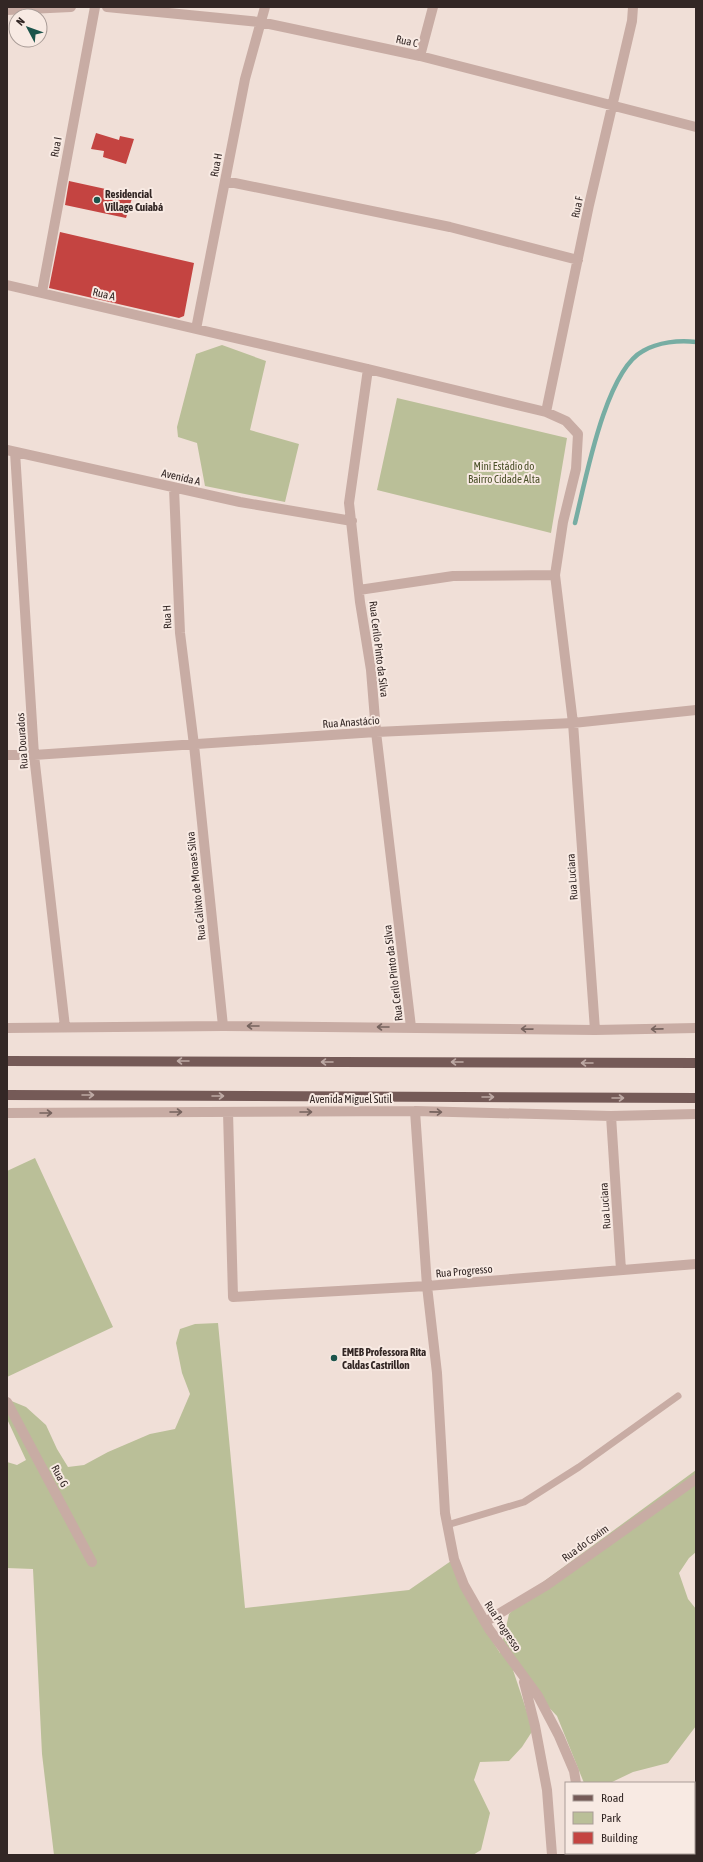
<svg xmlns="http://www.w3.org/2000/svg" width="703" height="1862" viewBox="0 0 703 1862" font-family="'Asap Condensed',sans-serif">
<rect width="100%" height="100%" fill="#f0dfd7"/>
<path fill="#babf98" d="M222,345L266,361L250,430L299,444L285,502L205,486L197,443L178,437L177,427L196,354Z
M397,398L567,438L551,533L377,490Z
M35,1158L113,1327L7,1377V1171Z
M218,1323L245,1608L409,1590L451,1561L486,1631L500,1653L509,1614L528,1593L696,1470V1552L689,1558L679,1573L688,1599L696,1609V1726L668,1763L633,1772L610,1783H584L557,1716L513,1670L533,1730L522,1747L509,1761L480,1762L474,1780L490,1813L481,1850L473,1855H54L42,1754L33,1569L7,1568V1462L17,1465L26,1460L7,1419V1396L9,1400L26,1407L46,1425L57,1449L68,1467L84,1465L108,1452L150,1434L175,1429L190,1394L182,1373L176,1343L180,1329L195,1324Z"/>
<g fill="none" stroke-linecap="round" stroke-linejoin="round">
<path stroke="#77ada3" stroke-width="4.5" d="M575,523C585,483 605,371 643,351C658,342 679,340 696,342"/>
</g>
<path fill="#c44441" d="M96,133L119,140L120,136L134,139L126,164L103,157L104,151L91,149Z
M69,181L133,195L126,218L65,205Z
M60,232L194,263L184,316L179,318L49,288Z"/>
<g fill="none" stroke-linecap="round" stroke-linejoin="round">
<path stroke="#c8aca4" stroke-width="7" d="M447,1525L524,1502L579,1467L678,1396"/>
<path stroke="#c8aca4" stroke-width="10" d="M107,7L260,22L420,56L696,127
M7,10L71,7
M420,56L433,7
M225,181L450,227L578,260
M7,285L368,369L546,412L566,421L578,434L576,469L563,522L555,575
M42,292L95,7
M196,329L245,79L265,7
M368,369L349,503L360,602L371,670L376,732L411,1027
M546,412L589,205L632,21L633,7
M7,450L240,502L352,521
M15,452L34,755L65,1027
M174,488L180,633L194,745L223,1026
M359,590L453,576L555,575L573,723L595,1030
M7,755H34L376,732L573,723L696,710
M7,1028L223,1026L595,1030L696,1028
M415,1111L427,1286L437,1373L445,1513L454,1559L464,1585L489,1629L538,1696L559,1736L574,1771L576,1783
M228,1112L233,1297L427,1286L696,1264
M7,1113L415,1111L611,1116L696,1114
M611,1116L621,1270
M7,1402L92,1562
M485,1622L547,1585L696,1479
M524,1682L535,1726L547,1790L552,1855
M694,1795H696
M589,1853L590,1855"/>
<path stroke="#755a57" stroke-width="10" d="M7,1061L696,1063
M7,1095L696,1098"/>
</g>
<defs><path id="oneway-shaft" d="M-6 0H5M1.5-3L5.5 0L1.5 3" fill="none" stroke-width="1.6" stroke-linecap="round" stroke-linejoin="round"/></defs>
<g stroke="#76635e">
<use href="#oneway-shaft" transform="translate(253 1026) rotate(-180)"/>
<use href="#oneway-shaft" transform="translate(383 1027) rotate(-180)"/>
<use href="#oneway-shaft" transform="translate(527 1029) rotate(-179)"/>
<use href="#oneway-shaft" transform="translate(657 1029) rotate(179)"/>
<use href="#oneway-shaft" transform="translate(176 1112)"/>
<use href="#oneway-shaft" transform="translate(306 1112)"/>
<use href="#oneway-shaft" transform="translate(436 1112) rotate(1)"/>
<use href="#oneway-shaft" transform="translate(46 1113)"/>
</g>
<g stroke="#bda9a4">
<use href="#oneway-shaft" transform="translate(183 1061) rotate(-180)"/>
<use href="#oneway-shaft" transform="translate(327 1062) rotate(-180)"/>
<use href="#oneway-shaft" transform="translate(457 1062) rotate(-180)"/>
<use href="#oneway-shaft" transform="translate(587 1063) rotate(-180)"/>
<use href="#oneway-shaft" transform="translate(88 1095)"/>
<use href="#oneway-shaft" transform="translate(218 1096)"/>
<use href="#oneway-shaft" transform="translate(488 1097)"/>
<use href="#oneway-shaft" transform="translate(618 1098)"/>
</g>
<g fill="#1c544b" stroke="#f8eae3" stroke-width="1.5">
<circle cx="97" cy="200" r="4"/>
<circle cx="334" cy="1358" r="4"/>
</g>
<g text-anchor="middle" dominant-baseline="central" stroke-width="4" stroke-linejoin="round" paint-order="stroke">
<g font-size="11" fill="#332725" stroke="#f8eae3">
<text transform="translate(407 41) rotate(12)">Rua C</text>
<text transform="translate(56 147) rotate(-79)">Rua I</text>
<text transform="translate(216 165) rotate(-79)">Rua H</text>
<text transform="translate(577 207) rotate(-78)">Rua F</text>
<text transform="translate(104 294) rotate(13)">Rua A</text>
<text transform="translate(181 477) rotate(13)">Avenida A</text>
<text transform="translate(167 617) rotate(-93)">Rua H</text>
<text transform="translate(379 649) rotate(83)">Rua Cerilo Pinto da Silva</text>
<text transform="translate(351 722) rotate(-4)">Rua Anastácio</text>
<text transform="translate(22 741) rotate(-94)">Rua Dourados</text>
<text transform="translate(572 877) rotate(-94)">Rua Luciara</text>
<text transform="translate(196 886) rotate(-96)">Rua Calixto de Moraes Silva</text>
<text transform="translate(393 973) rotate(-97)">Rua Cerilo Pinto da Silva</text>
<text x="351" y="1099">Avenida Miguel Sutil</text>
<text transform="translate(605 1206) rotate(-94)">Rua Luciara</text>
<text transform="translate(464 1271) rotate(-5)">Rua Progresso</text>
<text transform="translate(60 1476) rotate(62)">Rua G</text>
<text transform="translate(585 1543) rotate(-36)">Rua do Coxim</text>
<text transform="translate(503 1626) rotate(57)">Rua Progresso</text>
</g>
<g font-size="11" font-weight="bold" fill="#332725" stroke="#f8eae3" text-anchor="start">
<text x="105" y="194">Residencial<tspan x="105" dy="13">Village Cuiabá</tspan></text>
<text x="342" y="1352">EMEB Professora Rita<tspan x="342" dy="13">Caldas Castrillon</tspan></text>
</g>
<g font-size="11" fill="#4c512a" stroke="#f8eae3">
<text x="504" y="466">Mini Estádio do<tspan x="504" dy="13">Bairro Cidade Alta</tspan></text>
</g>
</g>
<rect width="703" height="1862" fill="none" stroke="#332725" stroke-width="16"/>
<rect x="565" y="1782" width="130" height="72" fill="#f8eae3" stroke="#a99c97"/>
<rect x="573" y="1795" width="20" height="6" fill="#755a57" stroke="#a99c97"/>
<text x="601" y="1802" font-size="12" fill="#332725">Road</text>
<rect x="573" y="1812" width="20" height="12" fill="#babf98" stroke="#a99c97"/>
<text x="601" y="1822" font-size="12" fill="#332725">Park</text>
<rect x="573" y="1832" width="20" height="12" fill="#c44441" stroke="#a99c97"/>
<text x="601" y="1842" font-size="12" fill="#332725">Building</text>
<g transform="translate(28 28) rotate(311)"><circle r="19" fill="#f8eae3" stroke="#a99c97"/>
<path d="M0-3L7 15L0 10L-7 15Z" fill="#1c544b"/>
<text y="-6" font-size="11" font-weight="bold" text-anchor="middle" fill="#332725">N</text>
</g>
</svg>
